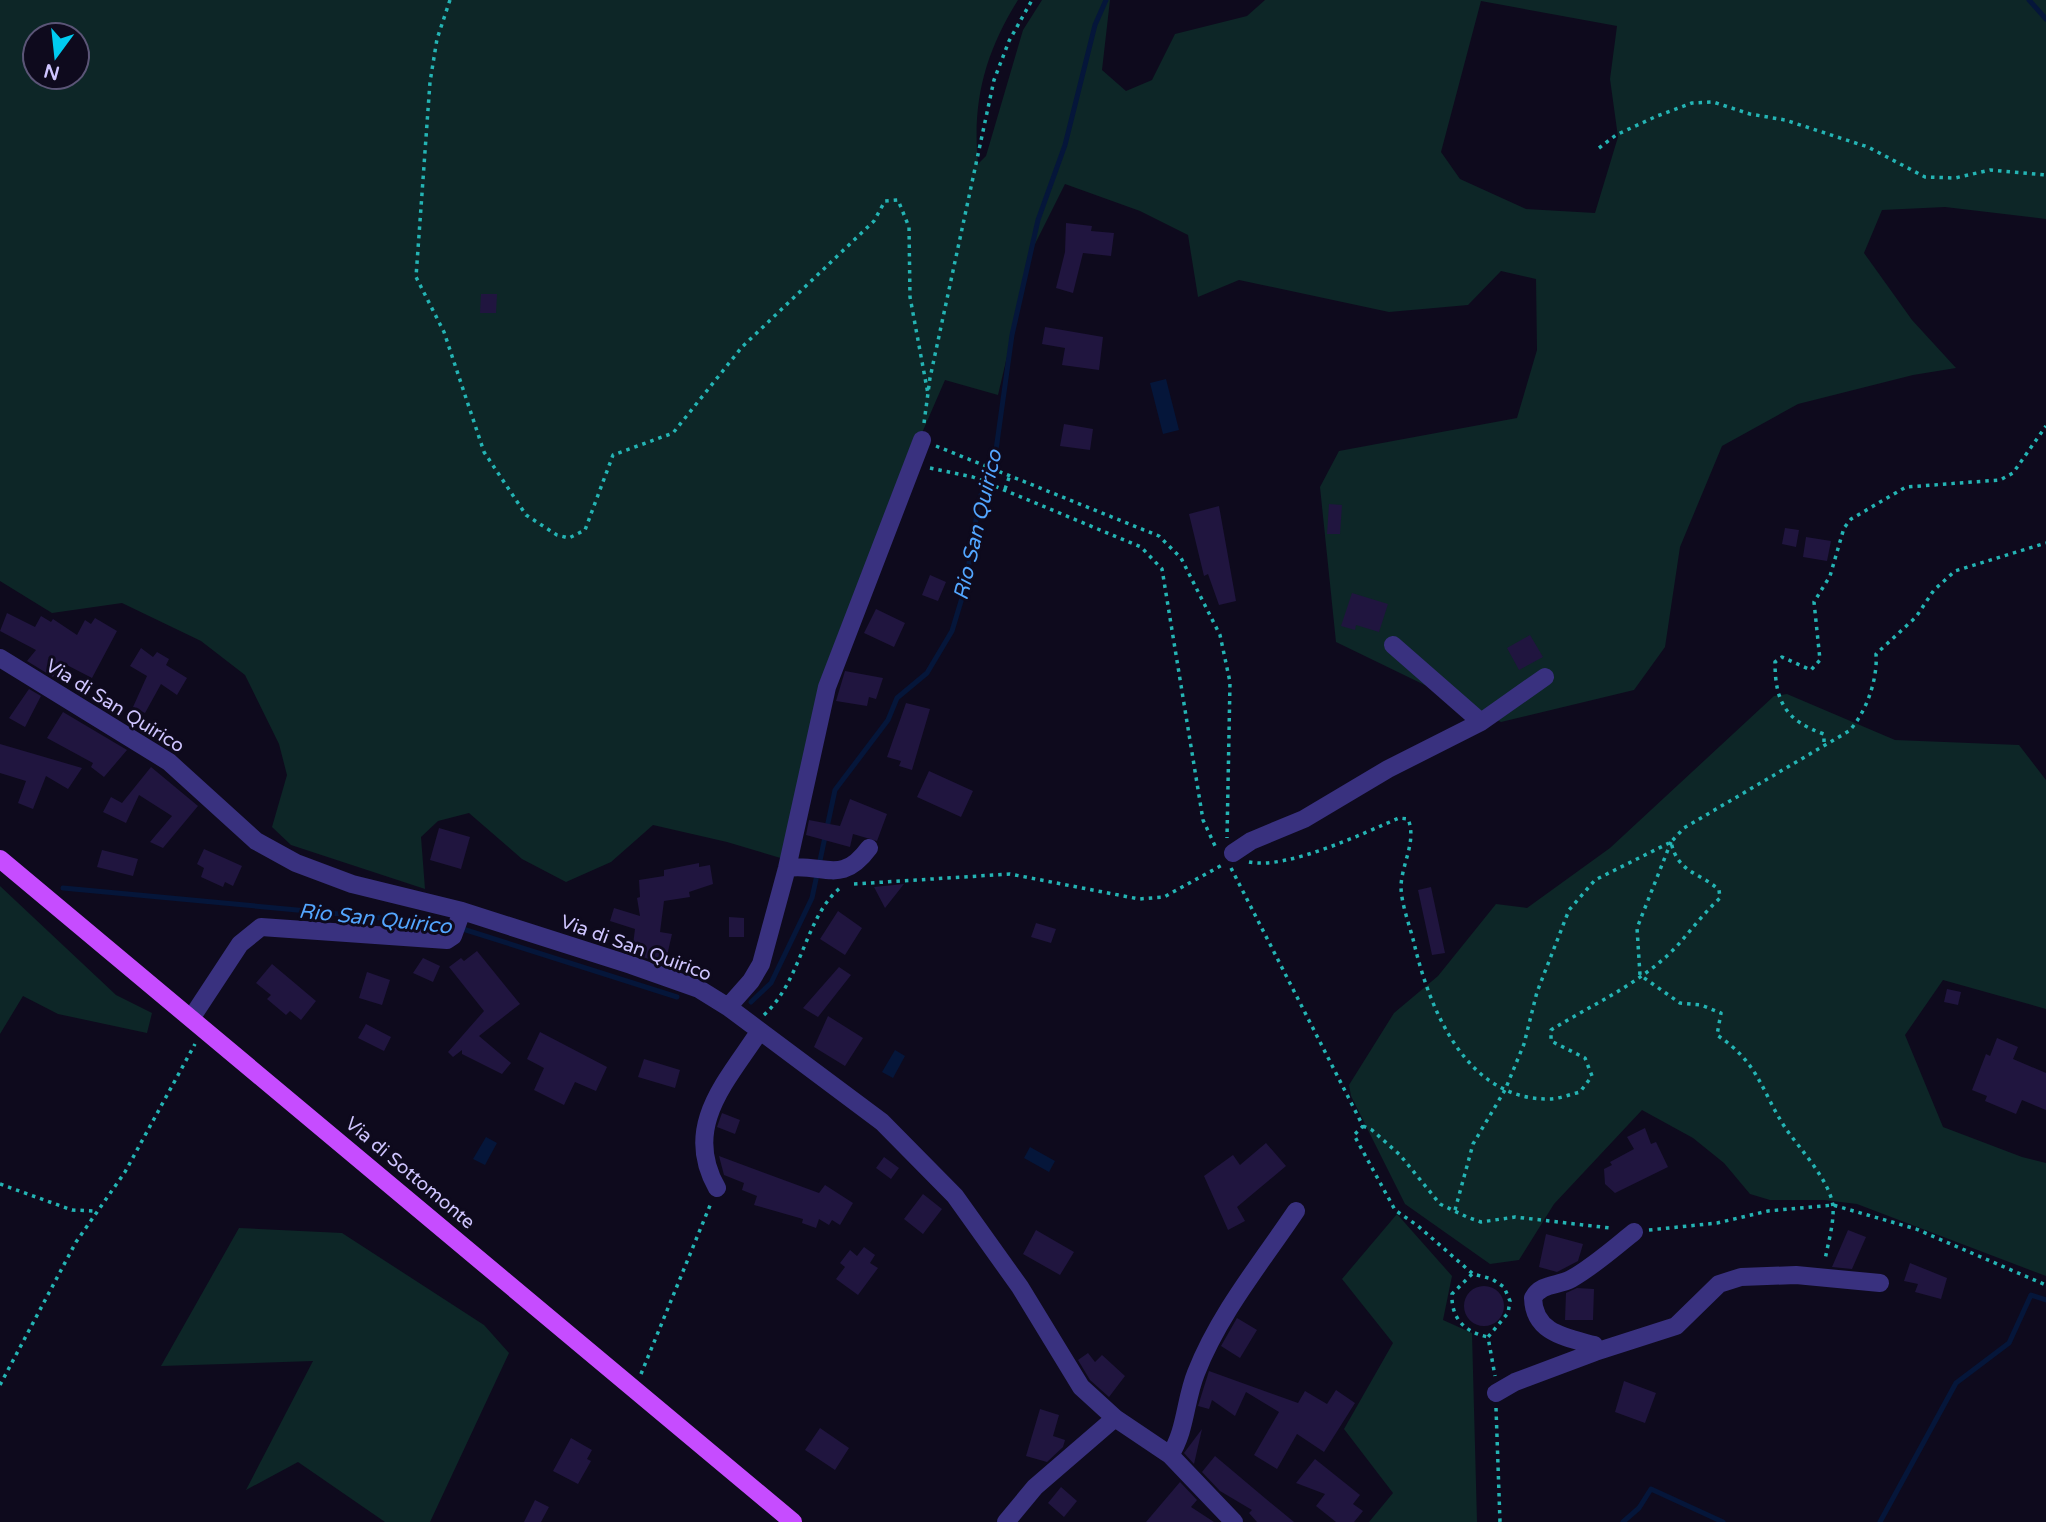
<svg xmlns="http://www.w3.org/2000/svg" width="2046" height="1522" viewBox="0 0 2046 1522" font-family="'Varela Round',sans-serif">
<rect width="100%" height="100%" fill="#0e0a1d"/>
<path fill="#0d2627" fill-rule="evenodd" d="M0,0H1018C985,53 972,101 978,164L986,156L1023,30L1042,0H1110L1102,70L1126,91L1152,80L1175,34L1247,16L1265,0H2046V219L1945,207L1882,210L1864,253L1912,320L1956,368L1913,375L1798,404L1722,446L1680,547L1665,647L1634,690L1501,722L1336,642L1320,487L1339,451L1517,418L1537,350L1536,279L1501,271L1468,305L1389,312L1239,280L1198,297L1188,235L1140,211L1065,184L1032,250L998,395L945,380L905,472L821,683L784,859L727,842L653,825L611,862L566,882L522,859L469,813L438,821L421,837L425,889L291,845L272,827L287,775L279,744L245,675L201,641L122,603L52,613L0,581ZM1481,1L1617,26L1610,79L1618,137L1595,213L1526,209L1460,179L1441,152ZM35,35H77V77H35Z
M1787,694L1895,740L2019,745L2046,780V1009L1943,980L1905,1035L1943,1127L2022,1157L2046,1163V1276L1857,1204L1824,1200H1770L1750,1194L1724,1163L1693,1138L1642,1110L1554,1204L1519,1260L1490,1264L1405,1204L1351,1096L1349,1085L1394,1013L1438,976L1496,904L1527,908L1610,848L1774,696Z
M0,886L116,995L152,1013L147,1033L58,1014L23,996L0,1034Z
M1397,1214L1452,1276L1443,1320L1472,1333L1477,1522H1369L1393,1493L1344,1429L1393,1343L1342,1279Z
M239,1228L342,1233L484,1325L509,1353L430,1522H385L298,1462L246,1490L313,1361L161,1366Z"/>
<path fill="#05163a" d="M1166,379L1179,430L1163,434L1150,383Z
M895,1050L905,1056L893,1078L882,1072Z
M486,1137L497,1143L485,1165L473,1159Z
M1030,1147L1055,1161L1049,1172L1024,1158Z"/>
<g fill="none" stroke-linecap="round" stroke-linejoin="round">
<path stroke="#05163a" stroke-width="5" d="M2029,0L2046,19
M63,888L447,924L677,997
M751,1002L771,983L812,898L835,790L888,720L897,698L927,673L952,631L965,588L979,501L996,450L1012,335L1038,220L1065,145L1095,25L1106,0
M1623,1522L1639,1508L1651,1489L1723,1522
M1880,1522L1956,1383L2009,1343L2031,1295L2046,1300"/>
</g>
<path fill="#20153f" d="M1066,223L1092,226L1091,231L1114,233L1111,256L1083,253L1073,293L1056,288L1065,252Z
M481,294H497L496,313H480Z
M1045,327L1103,337L1099,370L1062,365L1065,348L1042,344Z
M1064,424L1093,429L1090,450L1060,446Z
M1329,504L1342,505L1340,534H1327Z
M1219,506L1236,601L1219,605L1208,574L1204,576L1189,514Z
M1785,528L1799,530L1796,547L1782,544Z
M1806,537L1831,541L1827,561L1803,557Z
M930,575L946,582L938,601L922,595Z
M1352,593L1388,604L1379,632L1356,625L1355,630L1341,626Z
M876,609L905,623L894,647L864,633Z
M7,613L35,627L41,616L51,622L53,619L77,635L85,620L91,624L95,618L117,631L92,678L63,663L53,677L27,661L36,650L0,631Z
M1530,635L1543,657L1519,670L1507,648Z
M141,648L153,657L157,652L169,659L166,665L187,678L177,695L161,684L145,713L133,707L147,676L130,666Z
M845,671L883,678L876,699L869,697L867,706L836,701Z
M29,689L41,696L25,727L9,718Z
M906,703L930,709L912,770L899,766L901,761L887,757Z
M63,712L127,750L104,777L91,767L93,763L47,738Z
M0,744L82,768L68,789L46,776L33,809L18,803L26,781L0,773Z
M151,767L198,806L163,848L150,842L172,816L139,795L126,823L103,812L111,797L122,803Z
M929,771L973,791L961,817L917,797Z
M850,799L887,814L877,841L853,834L850,847L806,835L809,820L840,826Z
M439,828L470,837L461,869L430,860Z
M204,849L242,866L233,886L225,882L223,887L201,877L204,868L197,864Z
M102,850L138,859L133,876L97,867Z
M699,863V867L710,865L713,884L689,892L690,897L664,901L660,932L672,934L666,960L655,958L654,961L632,953L635,929L610,921L614,908L640,916L637,898L640,897L639,880L664,876V870Z
M904,884L885,908L874,887Z
M1431,887L1445,953L1432,955L1418,890Z
M838,911L862,928L845,955L820,939Z
M729,917L744,918V937H729Z
M1036,923L1056,929L1051,943L1031,937Z
M477,951L520,1004L479,1036L511,1063L502,1074L462,1054V1050L453,1057L448,1052L484,1011L449,967L461,958L464,961Z
M423,958L440,966L433,982L413,973Z
M272,964L316,1001L301,1020L290,1011L286,1015L267,999L271,995L256,983Z
M839,967L851,975L818,1017L803,1008Z
M367,972L390,980L382,1005L359,998Z
M1947,989L1961,992L1958,1005L1944,1002Z
M828,1016L863,1038L845,1066L814,1047Z
M366,1024L391,1037L384,1051L358,1038Z
M540,1032L607,1067L596,1091L575,1082L564,1105L534,1090L544,1068L527,1059Z
M1997,1038L2018,1047L2013,1059L2046,1073V1110L2022,1100L2016,1114L1985,1101L1987,1096L1972,1090L1986,1054L1990,1056Z
M644,1059L680,1070L675,1088L638,1077Z
M722,1113L740,1120L735,1134L717,1127Z
M1645,1128L1651,1144L1656,1142L1668,1167L1615,1193L1605,1184L1604,1169L1612,1165L1610,1162L1634,1149L1627,1137Z
M1266,1143L1286,1166L1237,1207L1245,1221L1228,1230L1204,1176L1233,1155L1240,1165Z
M719,1156L819,1193L825,1185L853,1203L840,1225L832,1220L829,1225L819,1219L816,1228L802,1223L803,1219L754,1205L757,1196L742,1190L744,1183L724,1175Z
M884,1157L899,1168L891,1179L876,1168Z
M923,1194L942,1209L923,1234L904,1219Z
M1036,1230L1074,1252L1060,1275L1023,1254Z
M1848,1230L1866,1237L1852,1269L1832,1267Z
M1546,1234L1583,1244L1578,1261L1557,1272L1539,1267Z
M864,1247L875,1255L870,1263L878,1268L858,1295L836,1279L845,1267L840,1263L850,1250L857,1256Z
M1910,1263L1947,1278L1941,1299L1915,1292L1918,1284L1904,1281Z
M1464 1306a20 20 0 1 1 40 0a20 20 0 1 1-40 0Z
M1577,1288L1594,1289L1593,1320H1565L1566,1293Z
M1237,1318L1257,1330L1240,1358L1221,1346Z
M1088,1353L1095,1362L1102,1355L1125,1376L1109,1397L1090,1380L1078,1360Z
M1209,1371L1298,1403L1305,1391L1327,1404L1336,1390L1355,1403L1324,1452L1297,1434L1277,1469L1254,1455L1279,1412L1246,1392L1235,1416L1212,1400L1209,1409L1198,1406Z
M1624,1381L1656,1393L1645,1423L1615,1412Z
M1040,1409L1059,1415L1053,1436L1065,1440L1063,1447L1047,1462L1026,1456Z
M820,1428L849,1448L835,1470L805,1450Z
M1202,1429L1194,1464L1184,1453Z
M571,1438L592,1450L587,1459L591,1461L578,1484L553,1471Z
M1215,1456L1266,1499L1294,1522H1257L1249,1513L1252,1510L1220,1491L1202,1472Z
M1315,1459L1360,1495L1353,1504L1363,1511L1354,1522H1336L1316,1506L1325,1494L1296,1483Z
M1180,1482L1197,1500L1191,1507L1214,1522H1146Z
M1061,1487L1077,1501L1064,1517L1048,1503Z
M535,1500L549,1507L541,1522H524Z"/>
<g fill="none" stroke-linecap="round" stroke-linejoin="round">
<path stroke="#24b4b4" stroke-width="3.5" stroke-dasharray="3.5 5" stroke-linecap="butt" d="M450,0L437,39L430,82L416,277L444,332L484,452L526,515L557,535L569,538L585,530L613,455L673,433L742,347L874,221L885,201L898,200L909,227L910,297L928,394
M1599,148L1616,135L1657,116L1692,103L1713,102L1750,114L1785,120L1868,147L1925,177L1955,178L1990,170L2046,175
M924,423L930,378L994,80L1009,41L1032,0
M936,446L1159,536L1181,558L1220,635L1230,682L1227,838
M930,468L973,477L1141,547L1162,569L1203,820L1216,848
M1005,489L1010,475
M1824,742V734C1786,721 1775,702 1775,662L1782,657L1811,670L1820,660L1814,602L1830,576L1844,528L1851,519L1906,487L2000,480L2013,473L2046,426
M1671,842L1637,928L1640,975L1680,1003L1701,1005L1721,1013L1717,1035C1760,1064 1761,1091 1786,1129C1800,1149 1831,1182 1833,1207C1834,1224 1828,1243 1825,1260
M1249,862C1287,870 1364,833 1399,818L1408,819C1417,841 1402,863 1401,886C1401,904 1410,926 1414,943C1430,1011 1467,1100 1549,1099C1559,1099 1571,1094 1580,1092L1592,1076L1585,1058L1551,1041V1030C1593,1004 1642,983 1677,946C1691,930 1704,913 1720,898L1719,890C1700,872 1678,874 1671,842L1684,828L1849,731C1866,713 1878,679 1876,654L1916,617L1934,590L1955,571L2046,543
M1231,868L1363,1126L1354,1135L1395,1210L1418,1226L1473,1274L1492,1279L1504,1287L1510,1301L1508,1313L1488,1337L1495,1376
M854,884L1010,874L1139,899L1164,897L1224,864
M764,1015C802,980 805,917 840,888
M1363,1126L1372,1130L1400,1155L1440,1204L1467,1217L1481,1222L1515,1217L1610,1228
M0,1184L72,1210L95,1211
M1455,1210L1473,1144L1505,1090L1524,1044L1537,992L1569,910L1595,880L1669,843
M1649,1230L1717,1223L1768,1211L1833,1205L1916,1229L2046,1285
M1472,1274L1452,1294C1451,1319 1465,1332 1488,1337
M641,1374L711,1203
M0,1385L76,1242L125,1172L195,1044
M1496,1408L1500,1522"/>
<path stroke="#39317f" stroke-width="18" d="M1393,645L1481,722
M0,658L169,762L256,841L296,863L352,884L462,911L631,965L699,989L728,1007L882,1122L955,1196L1020,1287L1081,1387L1115,1418L1170,1455L1234,1522
M1233,853L1251,841L1304,819L1388,769L1481,722L1545,677
M787,868C825,863 841,886 869,848
M728,1007L751,981L761,964L787,868L827,687L922,440
M192,1017L240,944L261,927L447,940L453,936L462,911
M717,1188C682,1127 726,1082 759,1032
M1595,1352L1594,1345C1565,1337 1534,1333 1533,1298C1541,1283 1558,1286 1571,1279C1594,1266 1614,1248 1634,1232
M1496,1393L1515,1382L1595,1352L1676,1326L1719,1284L1741,1277L1796,1275L1880,1283
M1170,1455C1186,1431 1185,1400 1196,1373C1219,1314 1261,1263 1296,1211
M1006,1522L1035,1487L1115,1418"/>
<path stroke="#c64cff" stroke-width="18" d="M0,859L793,1522"/>
</g>
<g text-anchor="middle" dominant-baseline="central" stroke-width="6" stroke-linejoin="round" paint-order="stroke">
<g font-size="19" fill="#cfc5ff" stroke="#0e0a1d">
<text transform="translate(115 706) rotate(32)">Via di San Quirico</text>
<text transform="translate(636 948) rotate(20)">Via di San Quirico</text>
<text transform="translate(410 1173) rotate(40)">Via di Sottomonte</text>
</g>
<g font-size="21" font-style="italic" fill="#53a6ff" stroke="#0e0a1d">
<text transform="translate(978 525) rotate(-77)">Rio San Quirico</text>
<text transform="translate(375 919) rotate(6)">Rio San Quirico</text>
</g>
</g>
<g transform="translate(56 56) rotate(195)"><circle r="33" fill="#0e0a1d" stroke="#5b5577" stroke-width="2"/>
<path d="M0-5L12 26L0 18L-12 26Z" fill="#00cbf0"/>
<text y="-10" font-size="19" font-weight="bold" text-anchor="middle" fill="#cfc5ff">N</text>
</g>
</svg>
